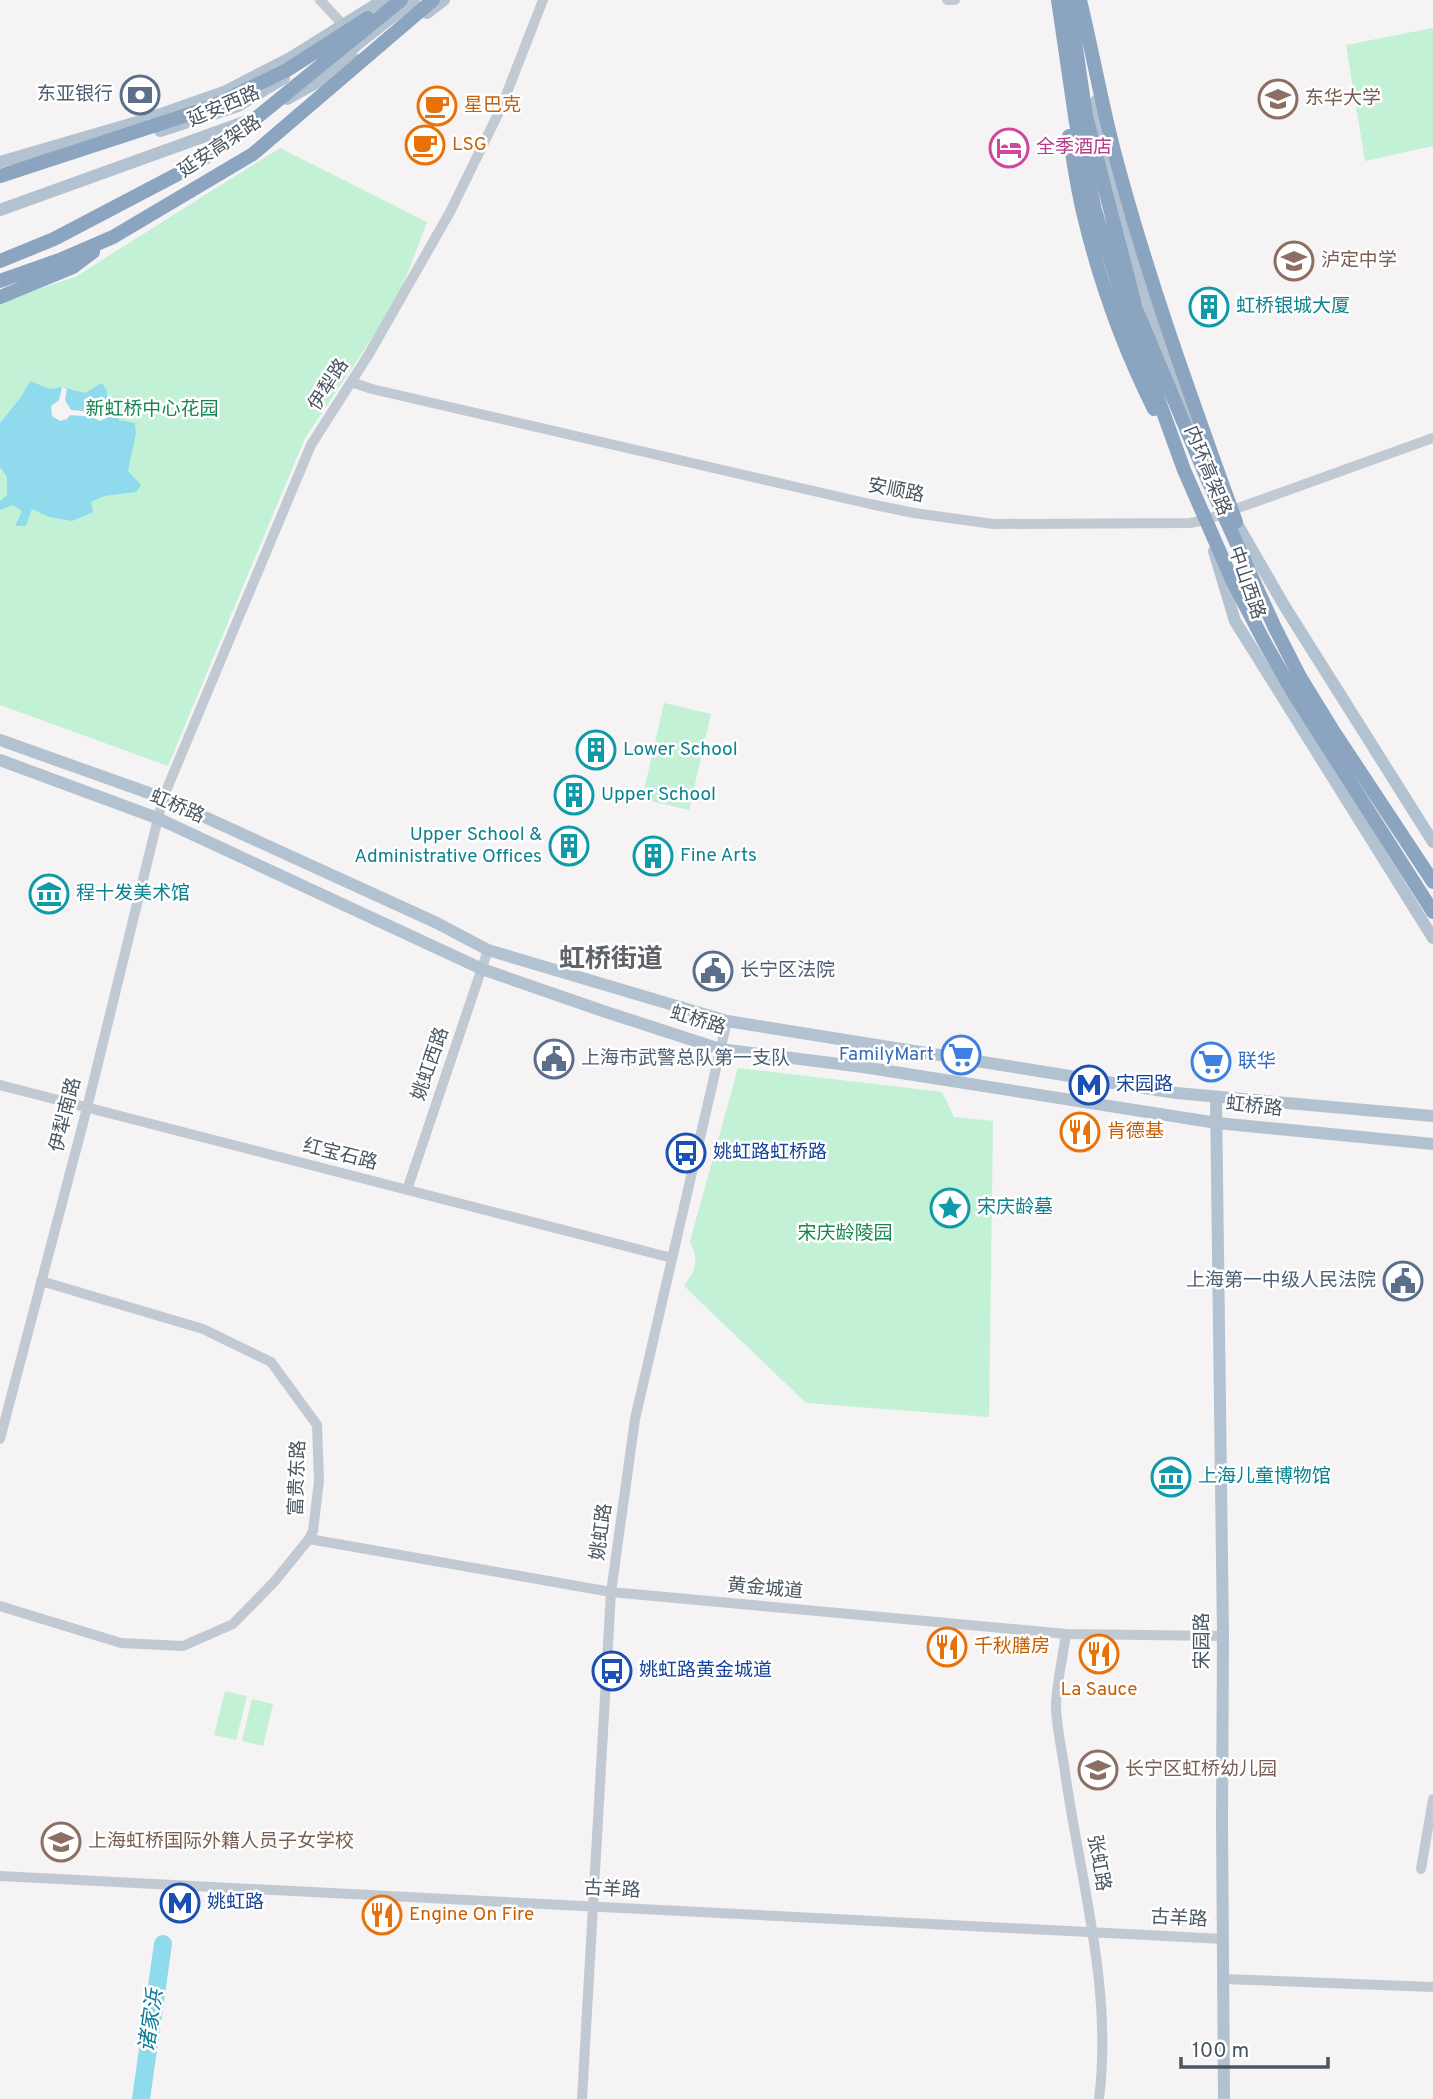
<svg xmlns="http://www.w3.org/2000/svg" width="1433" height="2099" viewBox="0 0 1433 2099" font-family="Overpass,'Noto Sans SC',sans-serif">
<rect width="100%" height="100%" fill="#f5f3f3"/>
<path fill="#c3f1d5" d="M1433,28V146L1365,161L1346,45Z
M280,148L427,222L397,301L305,438L168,766L0,705V302L75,277Z
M664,703L711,714L689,810L642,799Z
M738,1068L942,1092L954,1117L993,1121L989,1417L806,1403L684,1286C697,1267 699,1263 690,1241Z
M225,1691L247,1696L236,1740L214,1735Z
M252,1699L273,1704L263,1746L242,1741Z"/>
<path fill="#90daee" d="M30,381L50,389L62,387L85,393L102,383L107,391V405L119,410V420L135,423L136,433L128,471L141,485L136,492L104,496L91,502L93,512L72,521L49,517L32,509L26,526H15L22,511L13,505L0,510V501L7,495V477L0,467V423L21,397Z"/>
<path fill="#f5f3f3" d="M62,387L67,389L65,400L71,410L94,412L99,409L103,411L107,405L115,409L105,419L99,421L94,417L70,415L67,419L60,421L52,416L51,406L59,400Z"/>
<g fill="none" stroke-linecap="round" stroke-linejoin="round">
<path stroke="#90daee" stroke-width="18" d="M141,2099L163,1944"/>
<path stroke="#c1cad2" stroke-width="10" d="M320,0L346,28
M947,0H955
M351,382L372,389L870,504L914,513L993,524L1190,523L1205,520L1433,438
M0,1085L672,1258
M407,1190L488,950
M0,1439L87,1108L163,798L311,445L369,354L450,212L501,108L543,0
M309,1539L611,1592L1066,1634L1223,1636
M0,1606L121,1643L183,1646L233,1624L274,1582L309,1539L313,1531L319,1481L317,1425L271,1362L203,1329L41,1281
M1066,1634C1063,1657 1056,1685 1056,1708C1057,1729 1062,1751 1065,1772C1080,1879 1113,1989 1099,2099
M1421,1869L1433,1799
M0,1876L1223,1939
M1223,1979L1433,1987
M582,2099L611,1592L635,1419L727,1021"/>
<path stroke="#b3c2d1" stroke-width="12" d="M427,13L444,0
M333,68L359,43L414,0
M287,99L357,60
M1096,101C1115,218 1155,331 1200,441
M160,131L238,106L284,78
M0,162L144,120L224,92L290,58L383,0
M0,210L247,121
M1232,515L1285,607L1433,842
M1214,551L1235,621L1433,938
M0,740L163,798L437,923L488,950L727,1021L1176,1093L1433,1116
M0,760L157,818L482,969L603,1011L720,1049L863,1067L1217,1123L1433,1144
M1216,1098L1223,1636L1222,1821L1224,2099"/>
<path stroke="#8ba5c1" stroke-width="14" d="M1058,0L1076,123L1095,210L1125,307L1184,470L1233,582L1266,645L1294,694L1433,912
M1069,0L1086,116L1136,309L1206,476L1275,628L1300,677L1332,729L1433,882
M1080,0C1092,50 1101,101 1114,151C1147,277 1192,400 1236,522
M1069,136C1074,162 1077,189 1084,216C1100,283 1123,347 1154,409
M0,176L211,107L287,70L368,18
M0,261L54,239L195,165L239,132L401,0
M0,281L62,259L113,237L253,154L433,0
M0,297L73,267L93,252"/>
</g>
<defs>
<symbol id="bank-ring" viewBox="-11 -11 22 22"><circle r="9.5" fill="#fff" stroke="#5c6f8a" stroke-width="1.5"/><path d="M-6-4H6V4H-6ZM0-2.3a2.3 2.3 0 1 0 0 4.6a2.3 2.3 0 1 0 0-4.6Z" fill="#5c6f8a"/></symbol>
<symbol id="university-ring" viewBox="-11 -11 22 22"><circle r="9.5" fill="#fff" stroke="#8d6e63" stroke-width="1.5"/><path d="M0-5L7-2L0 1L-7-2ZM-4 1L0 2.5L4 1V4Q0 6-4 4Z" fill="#8d6e63"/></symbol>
<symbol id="cafe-ring" viewBox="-11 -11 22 22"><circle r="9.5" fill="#fff" stroke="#e8710a" stroke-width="1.5"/><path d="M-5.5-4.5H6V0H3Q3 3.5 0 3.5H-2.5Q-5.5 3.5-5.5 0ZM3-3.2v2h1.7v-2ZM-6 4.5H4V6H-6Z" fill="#e8710a"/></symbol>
<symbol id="hotel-ring" viewBox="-11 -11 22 22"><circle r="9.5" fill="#fff" stroke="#d1479c" stroke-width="1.5"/><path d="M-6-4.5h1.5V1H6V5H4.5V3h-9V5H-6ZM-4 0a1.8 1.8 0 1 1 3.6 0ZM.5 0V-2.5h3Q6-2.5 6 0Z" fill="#d1479c"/></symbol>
<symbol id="school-ring" viewBox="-11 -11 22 22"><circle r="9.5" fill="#fff" stroke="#8d6e63" stroke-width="1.5"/><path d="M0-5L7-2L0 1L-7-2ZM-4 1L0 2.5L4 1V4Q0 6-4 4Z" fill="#8d6e63"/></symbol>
<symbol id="building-ring" viewBox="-11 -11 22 22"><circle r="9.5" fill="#fff" stroke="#0f9aa8" stroke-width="1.5"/><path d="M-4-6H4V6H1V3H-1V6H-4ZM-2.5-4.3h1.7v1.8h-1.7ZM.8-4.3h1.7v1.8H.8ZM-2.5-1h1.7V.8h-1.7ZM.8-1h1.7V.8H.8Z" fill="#0f9aa8"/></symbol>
<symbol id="museum-ring" viewBox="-11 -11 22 22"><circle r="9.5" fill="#fff" stroke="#0f9aa8" stroke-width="1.5"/><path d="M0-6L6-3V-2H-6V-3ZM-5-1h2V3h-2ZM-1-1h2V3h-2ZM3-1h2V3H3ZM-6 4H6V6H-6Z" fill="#0f9aa8"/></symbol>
<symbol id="civic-ring" viewBox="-11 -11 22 22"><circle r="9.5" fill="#fff" stroke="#5c6f8a" stroke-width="1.5"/><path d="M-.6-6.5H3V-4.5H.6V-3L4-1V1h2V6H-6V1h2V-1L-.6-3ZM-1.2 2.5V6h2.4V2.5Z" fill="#5c6f8a"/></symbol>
<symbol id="supermarket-ring" viewBox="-11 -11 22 22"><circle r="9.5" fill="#fff" stroke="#3f7fe0" stroke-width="1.5"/><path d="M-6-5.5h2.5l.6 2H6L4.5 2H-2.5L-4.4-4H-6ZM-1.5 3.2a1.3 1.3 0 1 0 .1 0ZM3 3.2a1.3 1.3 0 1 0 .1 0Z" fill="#3f7fe0"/></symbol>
<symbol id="metro-ring" viewBox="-11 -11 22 22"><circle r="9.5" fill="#fff" stroke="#1a4fb4" stroke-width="1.5"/><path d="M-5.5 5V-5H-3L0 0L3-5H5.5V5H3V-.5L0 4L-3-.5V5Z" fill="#1a4fb4"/></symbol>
<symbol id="restaurant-ring" viewBox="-11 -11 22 22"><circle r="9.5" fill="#fff" stroke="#e8710a" stroke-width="1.5"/><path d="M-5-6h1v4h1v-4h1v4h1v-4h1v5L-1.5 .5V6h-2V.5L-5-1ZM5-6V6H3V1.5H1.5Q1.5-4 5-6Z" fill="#e8710a"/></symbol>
<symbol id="bus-ring" viewBox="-11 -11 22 22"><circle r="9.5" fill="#fff" stroke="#1a4fb4" stroke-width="1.5"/><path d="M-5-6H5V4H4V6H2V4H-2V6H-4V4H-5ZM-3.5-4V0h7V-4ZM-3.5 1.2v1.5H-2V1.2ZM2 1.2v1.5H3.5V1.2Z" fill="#1a4fb4"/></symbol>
<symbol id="sight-ring" viewBox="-11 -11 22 22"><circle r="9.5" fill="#fff" stroke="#0f9aa8" stroke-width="1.5"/><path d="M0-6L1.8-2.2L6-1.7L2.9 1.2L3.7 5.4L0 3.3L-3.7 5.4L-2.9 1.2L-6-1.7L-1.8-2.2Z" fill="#0f9aa8"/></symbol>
</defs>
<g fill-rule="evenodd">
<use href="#bank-ring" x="118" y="73" width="44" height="44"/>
<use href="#university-ring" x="1256" y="77" width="44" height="44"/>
<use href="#cafe-ring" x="415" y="84" width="44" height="44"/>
<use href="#cafe-ring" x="403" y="123" width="44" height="44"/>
<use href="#hotel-ring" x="987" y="126" width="44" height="44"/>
<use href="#school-ring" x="1272" y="239" width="44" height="44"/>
<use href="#building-ring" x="1187" y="285" width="44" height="44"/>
<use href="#building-ring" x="574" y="728" width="44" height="44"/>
<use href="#building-ring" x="552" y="773" width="44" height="44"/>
<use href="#building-ring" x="547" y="824" width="44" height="44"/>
<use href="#building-ring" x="631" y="834" width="44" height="44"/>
<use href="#museum-ring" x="27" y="872" width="44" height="44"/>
<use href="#civic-ring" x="691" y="949" width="44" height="44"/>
<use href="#supermarket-ring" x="939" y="1033" width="44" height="44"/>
<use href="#civic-ring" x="532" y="1037" width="44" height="44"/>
<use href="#supermarket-ring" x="1189" y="1040" width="44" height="44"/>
<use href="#metro-ring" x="1067" y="1063" width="44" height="44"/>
<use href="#restaurant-ring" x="1058" y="1110" width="44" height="44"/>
<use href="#bus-ring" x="664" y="1131" width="44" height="44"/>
<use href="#sight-ring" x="928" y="1186" width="44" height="44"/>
<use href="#civic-ring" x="1381" y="1259" width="44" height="44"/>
<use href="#museum-ring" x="1149" y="1455" width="44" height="44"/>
<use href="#restaurant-ring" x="925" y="1625" width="44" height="44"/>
<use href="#restaurant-ring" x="1077" y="1632" width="44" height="44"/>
<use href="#bus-ring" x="590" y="1649" width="44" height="44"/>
<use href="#school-ring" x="1076" y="1748" width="44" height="44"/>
<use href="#school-ring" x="39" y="1820" width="44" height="44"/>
<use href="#metro-ring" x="158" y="1881" width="44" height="44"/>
<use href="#restaurant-ring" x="360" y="1893" width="44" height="44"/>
</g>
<g text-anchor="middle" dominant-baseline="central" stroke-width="5" stroke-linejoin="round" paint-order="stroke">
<g font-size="19" fill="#4e5e75" stroke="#fff" text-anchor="end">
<text x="113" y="95">东亚银行</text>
<text x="740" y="971" text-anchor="start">长宁区法院</text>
<text x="581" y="1059" text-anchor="start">上海市武警总队第一支队</text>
<text x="1376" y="1281">上海第一中级人民法院</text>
</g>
<g font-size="19" fill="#785e54" stroke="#fff" text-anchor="start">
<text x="1305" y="99">东华大学</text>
<text x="1321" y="261">泸定中学</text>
<text x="1125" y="1770">长宁区虹桥幼儿园</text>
<text x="88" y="1842">上海虹桥国际外籍人员子女学校</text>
</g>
<g font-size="19" fill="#c56008" stroke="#fff" text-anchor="start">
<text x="464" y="106">星巴克</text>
<text x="452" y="145">LSG</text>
<text x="1107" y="1132">肯德基</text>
<text x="974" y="1647">千秋膳房</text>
<text x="1099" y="1690" text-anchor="middle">La Sauce</text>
<text x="409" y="1915">Engine On Fire</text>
</g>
<g font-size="19" fill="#4a5661" stroke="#fff">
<text transform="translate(224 107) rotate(-23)">延安西路</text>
<text transform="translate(220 147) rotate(-34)">延安高架路</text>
<text transform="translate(329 385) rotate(-57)">伊犁路</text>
<text transform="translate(1207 471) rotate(68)">内环高架路</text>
<text transform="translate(896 491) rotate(11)">安顺路</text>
<text transform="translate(1246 583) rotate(71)">中山西路</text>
<text transform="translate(177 807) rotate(23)">虹桥路</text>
<text transform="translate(698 1021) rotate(17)">虹桥路</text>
<text transform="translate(431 1064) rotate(-71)">姚虹西路</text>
<text transform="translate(1254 1107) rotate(6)">虹桥路</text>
<text transform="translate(66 1115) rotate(-76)">伊犁南路</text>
<text transform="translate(340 1155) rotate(14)">红宝石路</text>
<text transform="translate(298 1478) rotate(-88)">富贵东路</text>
<text transform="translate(602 1532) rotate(-82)">姚虹路</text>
<text transform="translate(765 1589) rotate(5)">黄金城道</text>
<text transform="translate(1203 1641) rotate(-90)">宋园路</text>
<text transform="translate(1098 1863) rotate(80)">张虹路</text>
<text transform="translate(612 1890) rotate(3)">古羊路</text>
<text transform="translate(1179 1919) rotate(3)">古羊路</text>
</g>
<g font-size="19" fill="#b23c85" stroke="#fff" text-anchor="start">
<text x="1036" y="148">全季酒店</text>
</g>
<g font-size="19" fill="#0d838f" stroke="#fff" text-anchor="start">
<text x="1236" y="307">虹桥银城大厦</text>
<text x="623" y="750">Lower School</text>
<text x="601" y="795">Upper School</text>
<text x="542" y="835" text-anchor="end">Upper School &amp;<tspan x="542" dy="22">Administrative Offices</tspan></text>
<text x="680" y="856">Fine Arts</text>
<text x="76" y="894">程十发美术馆</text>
<text x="977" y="1208">宋庆龄墓</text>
<text x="1198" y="1477">上海儿童博物馆</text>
</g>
<g font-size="19" fill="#17864f" stroke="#fff">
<text x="152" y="410">新虹桥中心花园</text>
<text x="845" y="1234">宋庆龄陵园</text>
</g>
<g font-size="19" fill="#366cbe" stroke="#fff" text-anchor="end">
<text x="934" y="1055">FamilyMart</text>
<text x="1238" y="1062" text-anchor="start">联华</text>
</g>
<g font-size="19" fill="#164399" stroke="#fff" text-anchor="start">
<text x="1116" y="1085">宋园路</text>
<text x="713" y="1153">姚虹路虹桥路</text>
<text x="639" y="1671">姚虹路黄金城道</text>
<text x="207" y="1903">姚虹路</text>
</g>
<g font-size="21" font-style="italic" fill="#0c7c9b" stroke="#fff">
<text transform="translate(152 2021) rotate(-82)">诸家浜</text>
</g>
<g font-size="26" font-weight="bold" fill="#5f6368" stroke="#fff">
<text x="611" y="960">虹桥街道</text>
</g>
</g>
<path d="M1181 2057v10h147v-10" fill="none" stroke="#4a5661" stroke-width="3.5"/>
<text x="1192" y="2057" font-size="21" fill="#4a5661" stroke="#ffffff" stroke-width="5" paint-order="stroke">100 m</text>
</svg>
